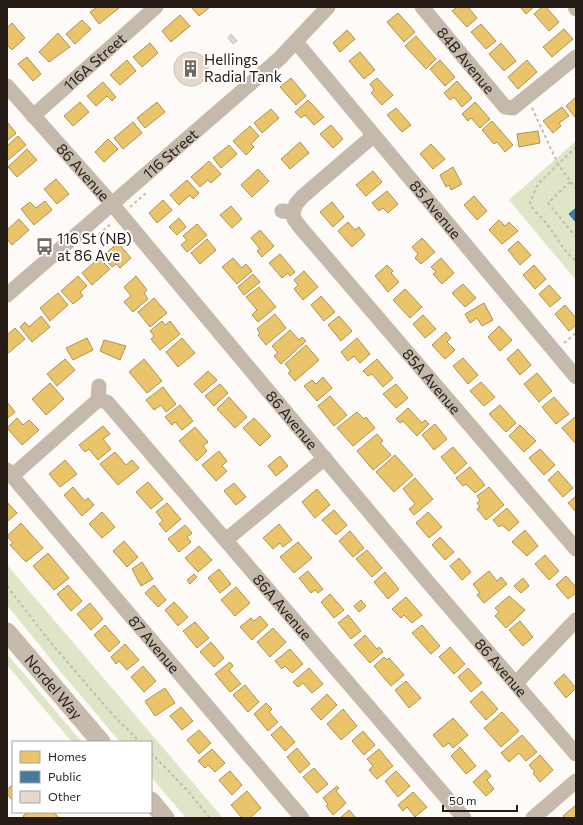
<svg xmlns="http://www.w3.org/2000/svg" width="583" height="825" viewBox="0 0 583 825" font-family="Commissioner,sans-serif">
<rect width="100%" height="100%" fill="#fdfaf8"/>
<path fill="#dfe5c7" d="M576,141V280L509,200Z
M7,565L223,818H186L151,777V742H120L65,677L7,605Z
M7,654L82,742H72L7,665Z"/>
<path fill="#e9c46a" stroke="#ae9251" d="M97,7H118L119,8L99,24L90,12Z
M191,7H210L199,16Z
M457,7H468L477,18L467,27L452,11Z
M522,7H534L526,14L521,8Z
M542,7H546L559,22L549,31L534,14Z
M398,13L415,32L404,42L387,22Z
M180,15L190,26L171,42L162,31Z
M82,20L91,29L75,44L66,34Z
M12,23L25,38L12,50L7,45V28Z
M481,24L496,41L486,49L471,32Z
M564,29L573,39L552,57L543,47Z
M347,30L355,39L340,52L333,43Z
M58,33L70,47L49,62L39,52Z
M416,36L436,59L426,69L405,46Z
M150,43L158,53L142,67L133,57Z
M501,43L516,61L504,71L489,54Z
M360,52L375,70L364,79L349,61Z
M27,57L41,74L33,81L18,64Z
M127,60L136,71L120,85L110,75Z
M440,60L455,77L445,86L430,69Z
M527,60L537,72L518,89L508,77Z
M291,78L306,96L296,105L280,87Z
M377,78L393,95L382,105L371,93L374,90L370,84Z
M457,81L472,98L462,107L454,97L450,100L444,93Z
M103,82L116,97L112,101L107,96L96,106L87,96Z
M576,97V116L575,117L566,106Z
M308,100L324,117L314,125L305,115L301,118L295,112Z
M80,102L89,112L73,126L64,116Z
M157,102L165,112L145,128L137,118Z
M475,102L490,119L480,128L471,118L468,121L462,114Z
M562,107L569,116L559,123L561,126L553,133L543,121Z
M396,108L411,125L402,132L387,115Z
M271,109L279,118L262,133L254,123Z
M492,121L513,145L505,152L497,142L494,144L482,130Z
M133,122L142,133L123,149L114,138Z
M8,123L16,133L7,141V124Z
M331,125L343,139L333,148L320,134Z
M250,126L259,136L251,144L254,147L246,155L233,141Z
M538,131L540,143L519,147L517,134Z
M18,136L26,145L7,161V146Z
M108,139L118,149L104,162L95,152Z
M300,142L309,153L290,169L281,159Z
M431,144L445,159L433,169L420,154Z
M229,145L237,154L221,168L213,158Z
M27,149L37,160L17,177L8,167Z
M209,161L221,174L211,183L208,180L200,187L191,177Z
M453,167L462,184L451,190L449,185L446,187L440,175Z
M258,169L269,181L252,197L241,185Z
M373,171L382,182L366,196L356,185Z
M56,179L69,194L57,204L44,189Z
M187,180L199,193L193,199L190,195L179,205L170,195Z
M387,191L398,204L388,213L383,208L379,211L372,203Z
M474,196L487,211L477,220L464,205Z
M163,200L172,210L157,223L149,213Z
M45,201L52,210L34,225L21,209L30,202L36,208Z
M332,202L344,217L333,227L320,212Z
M231,206L242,219L232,228L220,215Z
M179,218L186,227L177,235L169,227Z
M19,219L29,230L12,245L7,239V230Z
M499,220L505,226L509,222L518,231L502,244L489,230Z
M348,222L355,230L359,227L365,235L352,247L338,231Z
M197,224L207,235L187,252L181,245L187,240L183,236Z
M260,230L274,246L262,257L257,251L260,249L251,238Z
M422,238L435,252L421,264L415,258L418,254L412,247Z
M207,239L216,250L200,264L191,253Z
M518,241L531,255L520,265L508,250Z
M118,243L131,258L120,268L116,264L112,267L102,256Z
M280,254L295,272L290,276L288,273L282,278L269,263Z
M99,258L110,269L92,285L82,273Z
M233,258L242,268L246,264L252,271L237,284L222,267Z
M441,258L454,273L442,284L433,274L436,272L431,267Z
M387,265L393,271L391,273L399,282L388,292L375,276Z
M534,265L546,279L535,289L523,275Z
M304,271L318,287L303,300L294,289L298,285L294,280Z
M253,274L260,282L244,295L238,287Z
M78,276L87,286L80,292L83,296L73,304L61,291Z
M136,276L147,290L144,293L148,299L133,312L124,302L131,296L124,287Z
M463,284L476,298L465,307L452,293Z
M549,285L561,298L550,307L539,294Z
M259,287L276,307L258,322L252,315L257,310L246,297Z
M405,289L422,307L410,318L393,300Z
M58,293L68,305L50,321L40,308Z
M321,296L335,312L324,321L311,305Z
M154,298L167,313L150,327L138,312Z
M484,303L493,320L482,326L477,318L470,323L465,314Z
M565,305L576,318V325L569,331L555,314Z
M275,314L286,328L266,345L258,335L260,333L257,329Z
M423,315L436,329L425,338L413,324Z
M41,316L50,327L32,342L20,327L25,322L29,327Z
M339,316L352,331L341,341L328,325Z
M162,321L165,325L170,321L180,334L160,350L151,339L154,336L150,331Z
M499,326L512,340L500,351L488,337Z
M15,328L25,339L7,354V335Z
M290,330L299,340L302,337L306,341L281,364L274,356L278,353L272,346Z
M446,332L451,338L447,342L455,350L445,359L432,345Z
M87,338L93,350L73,360L66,348Z
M182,338L195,353L178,367L166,352Z
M357,338L370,354L360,363L354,356L348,361L341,352Z
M104,340L126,346L120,360L100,351Z
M306,345L319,360L295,381L288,373L291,371L285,364Z
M518,349L531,365L520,375L507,359Z
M463,358L478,375L468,384L453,366Z
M65,359L75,370L57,386L47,374Z
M144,359L162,381L147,393L129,372Z
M377,359L393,378L383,387L372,374L368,376L363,371Z
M208,371L217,380L202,393L194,384Z
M537,373L552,391L539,402L524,384Z
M323,377L332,388L317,401L304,386L312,380L316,384Z
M481,382L495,397L484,406L470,391Z
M50,383L64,399L46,415L32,399Z
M220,384L228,393L214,406L205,396Z
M396,384L408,398L396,408L383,394Z
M163,387L176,404L166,412L161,405L154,410L146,400Z
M330,396L347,415L334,426L318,406Z
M229,397L247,417L235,428L217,409Z
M554,397L569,414L556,424L542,407Z
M7,402L15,412L7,419Z
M180,405L193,421L182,430L175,422L172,425L165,417Z
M500,405L516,423L506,432L489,414Z
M408,408L422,423L425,420L429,424L417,436L403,421L400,423L396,419Z
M357,412L364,419L366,417L375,428L353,446L337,428Z
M575,417L576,419V444L562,428Z
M17,418L23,425L29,420L39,430L22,445L7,428Z
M254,418L271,436L260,446L243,428Z
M435,424L447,439L434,450L422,435Z
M520,425L536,441L524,452L509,436Z
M103,426L110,434L103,439L111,449L98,460L89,449L85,452L79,445Z
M195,427L208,442L203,446L207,451L197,461L179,441Z
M377,434L383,441L380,443L391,455L373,470L357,451Z
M453,447L467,463L455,474L441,457Z
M540,449L555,465L544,475L529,458Z
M219,451L227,461L222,466L227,471L216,481L202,465Z
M115,452L126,465L132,460L139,468L118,485L100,464Z
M395,455L413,475L394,492L376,472Z
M280,456L288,466L276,476L268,466Z
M65,460L77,474L60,487L49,474Z
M470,467L485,485L475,493L466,484L463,486L456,478Z
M558,471L573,488L563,497L548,480Z
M415,478L433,499L414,515L409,509L415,504L403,489Z
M148,482L163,499L151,509L136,492Z
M234,483L246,497L236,505L224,491Z
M73,487L85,501L88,498L94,505L82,516L64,495Z
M489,487L504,505L486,520L477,509L480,507L477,503L480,500L477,496Z
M317,489L330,505L315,518L302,502Z
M576,496V512L568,503Z
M7,502L17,513L7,522Z
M167,503L181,519L166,532L159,524L163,521L156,512Z
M507,508L519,522L509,531L502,525L499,527L493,520Z
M334,510L347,525L336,535L322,520Z
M102,512L115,527L102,538L89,524Z
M428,512L442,527L429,538L416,523Z
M21,523L43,548L26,562L10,545L13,543L7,536Z
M279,524L292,540L283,547L280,543L273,549L263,538Z
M185,525L192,533L187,537L191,542L179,552L168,539Z
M525,530L538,546L527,556L512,542Z
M350,531L364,548L353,557L339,541Z
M440,537L454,552L445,560L432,545Z
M124,541L138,557L127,567L113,551Z
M298,542L312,558L294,573L280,557Z
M199,546L212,560L198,572L185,558Z
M367,550L382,568L372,577L356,559Z
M48,553L69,578L54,590L33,566Z
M545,555L559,571L549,580L535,564Z
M459,558L471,572L462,580L450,566Z
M142,562L153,579L141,586L132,569Z
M219,569L231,584L220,593L208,578Z
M308,571L323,589L318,593L315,590L311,593L299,578Z
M489,571L497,581L501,577L507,584L484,603L477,595L480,593L473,584Z
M385,572L399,589L388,599L374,582Z
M194,574L197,577L190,584L187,580Z
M566,576L576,587V593L568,599L556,585Z
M523,578L529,586L521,593L514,586Z
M68,585L82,601L71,611L57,594Z
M154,585L166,600L158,607L145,593Z
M236,587L250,603L235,616L221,600Z
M330,594L344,610L334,618L321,602Z
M509,596L525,610L506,628L495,616L499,612L495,608Z
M406,597L422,615L412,623L404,615L401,618L392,609Z
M361,600L366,606L359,612L354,606Z
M174,602L188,617L178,626L165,610Z
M90,603L103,619L91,630L77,614Z
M348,615L361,631L351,639L338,623Z
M260,616L268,625L252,640L240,627L251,618L254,621Z
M520,621L533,637L523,646L509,630Z
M195,622L209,638L197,648L183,631Z
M105,625L120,642L109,652L94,635Z
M422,625L440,646L431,654L412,633Z
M273,628L286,642L270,657L257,642Z
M365,635L377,649L379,647L383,652L370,663L354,645Z
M211,642L224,658L214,667L200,652Z
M125,644L139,660L127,670L119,661L116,664L111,657Z
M450,647L465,664L454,674L439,657Z
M290,649L303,664L292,673L285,666L282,669L275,661Z
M384,657L387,660L389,658L404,675L391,686L374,666Z
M230,662L233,666L229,670L241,684L230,692L215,674Z
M143,666L156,681L144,692L131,677Z
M309,668L323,684L312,693L303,683L298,687L293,682Z
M468,668L482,683L471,692L458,677Z
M564,674L576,688L566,698L554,683Z
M406,681L421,698L409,708L395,690Z
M245,685L259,702L248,712L233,695Z
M165,688L175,703L155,716L145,701Z
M482,691L498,709L486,720L470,702Z
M327,694L337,705L321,720L311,709Z
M266,703L272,709L269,712L278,722L268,731L254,714Z
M181,707L193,721L182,730L170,716Z
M343,709L357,726L341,740L327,724Z
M502,712L519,731L501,747L484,728Z
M453,718L468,735L453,748L449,743L443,747L433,735Z
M281,726L295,742L285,751L271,735Z
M199,730L211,743L199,754L187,740Z
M363,731L375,745L364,755L352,741Z
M522,735L537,752L526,761L519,753L509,762L501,753Z
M460,747L476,766L466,774L451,756Z
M297,748L310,764L300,773L287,757Z
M212,749L225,763L215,772L208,765L205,768L198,761Z
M379,749L393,766L377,779L369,770L373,766L367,759Z
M540,755L553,770L540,782L533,773L535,772L529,765Z
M314,768L328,784L317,793L303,777Z
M486,770L491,776L487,780L494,789L486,796L473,782Z
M230,771L242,785L232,795L219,780Z
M396,771L410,786L398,797L385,781Z
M13,784V801L7,794V790Z
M337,786L339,788L336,791L346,803L333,815L326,806L328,804L323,798Z
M247,791L261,808L250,818H242L231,805Z
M413,792L427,807L415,817L407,807L403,811L398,805Z
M576,805V818H565L563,816Z
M349,810L356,818H340Z
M28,812H54L59,818H25L23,816Z"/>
<path fill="#457b9d" stroke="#3b5e74" d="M576,208V222L569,214Z"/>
<path fill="#e6d8ca" stroke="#c5c0bc" d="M231,34L237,41L233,44L228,38Z
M174 69a17 17 0 1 1 34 0a17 17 0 1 1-34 0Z"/>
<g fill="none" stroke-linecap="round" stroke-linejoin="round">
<path stroke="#c2bbb2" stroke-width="2" stroke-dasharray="3 3" stroke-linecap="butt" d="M532,108L558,164L576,189
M576,147L538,184L530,202C532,211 540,215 545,222C556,235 562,250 576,261
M570,182L548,203L576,237
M130,207L145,194L146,190
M84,244H87L112,223
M564,343L576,333
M7,586L51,643L113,715L140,742
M151,753L187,790L210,818"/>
<g stroke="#c4b9aa" stroke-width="15">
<path id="s1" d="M422,7L505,107L513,108L576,57"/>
<path d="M575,7L576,9"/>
<path id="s2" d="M296,42L576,377"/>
<path id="s3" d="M7,86L112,204L427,581L576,754"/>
<path id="s4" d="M33,116L156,7"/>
<path d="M282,211L293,212L296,204L302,197L373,136"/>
<path id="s5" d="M293,212L294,219L300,227L576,549"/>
<path id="s6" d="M7,295L280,58L328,7"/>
<path id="s7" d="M98,400L107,402L464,818"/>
<path id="s8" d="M7,470L302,818"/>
<path d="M12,476L98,400L99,386"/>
<path d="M227,539L325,458"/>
<path d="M516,683L576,620"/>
<path d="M533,818L576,781"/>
</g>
<g stroke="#c5baac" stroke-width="19">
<path id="s9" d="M7,632L101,742"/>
<path d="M151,801L165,818"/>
</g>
</g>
<defs>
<symbol id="building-bare" viewBox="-9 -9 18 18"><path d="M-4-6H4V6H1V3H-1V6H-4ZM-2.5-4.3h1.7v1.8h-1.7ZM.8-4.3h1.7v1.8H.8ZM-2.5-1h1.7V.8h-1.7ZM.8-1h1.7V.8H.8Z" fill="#716a65" stroke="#fff" stroke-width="2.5" paint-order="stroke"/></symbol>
<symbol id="bus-bare" viewBox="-9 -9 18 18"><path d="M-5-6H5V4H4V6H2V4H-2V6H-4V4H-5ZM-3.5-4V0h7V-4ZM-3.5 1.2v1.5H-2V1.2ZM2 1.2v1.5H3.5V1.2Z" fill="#716a65" stroke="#fff" stroke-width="2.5" paint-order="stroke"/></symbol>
</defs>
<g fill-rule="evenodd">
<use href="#building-bare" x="178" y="56" width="25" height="25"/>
<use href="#bus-bare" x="32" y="234" width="25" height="25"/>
</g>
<g text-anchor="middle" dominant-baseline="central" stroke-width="4" stroke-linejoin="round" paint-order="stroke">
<g font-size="15" fill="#251c16" stroke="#fff" text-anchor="start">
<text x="204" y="59">Hellings<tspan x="204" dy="17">Radial Tank</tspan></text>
<text x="57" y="238">116 St (NB)<tspan x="57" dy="17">at 86 Ave</tspan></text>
</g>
<g font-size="15" fill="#251c16" stroke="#fff">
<text stroke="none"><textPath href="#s1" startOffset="69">84B Avenue</textPath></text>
<text stroke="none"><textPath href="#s4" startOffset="82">116A Street</textPath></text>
<text stroke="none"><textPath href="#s6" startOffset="216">116 Street</textPath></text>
<text stroke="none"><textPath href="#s3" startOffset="115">86 Avenue</textPath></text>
<text stroke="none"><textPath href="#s2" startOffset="218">85 Avenue</textPath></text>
<text stroke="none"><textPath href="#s5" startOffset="220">85A Avenue</textPath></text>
<text stroke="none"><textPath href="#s3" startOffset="439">86 Avenue</textPath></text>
<text stroke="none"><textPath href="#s7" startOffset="279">86A Avenue</textPath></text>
<text stroke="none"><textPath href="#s8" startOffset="228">87 Avenue</textPath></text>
<text stroke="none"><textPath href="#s3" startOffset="763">86 Avenue</textPath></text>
<text stroke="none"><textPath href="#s9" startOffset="72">Nordel Way</textPath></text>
</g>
</g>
<rect width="583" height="825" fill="none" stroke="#251c16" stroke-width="16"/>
<rect x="12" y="741" width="140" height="72" fill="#ffffff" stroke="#a8a4a2"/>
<rect x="20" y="751" width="20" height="12" fill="#e9c46a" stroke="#a8a4a2"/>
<text x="48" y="761" font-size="12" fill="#251c16">Homes</text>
<rect x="20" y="771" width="20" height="12" fill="#457b9d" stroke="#a8a4a2"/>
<text x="48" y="781" font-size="12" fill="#251c16">Public</text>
<rect x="20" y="791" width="20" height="12" fill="#e6d8ca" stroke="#a8a4a2"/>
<text x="48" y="801" font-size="12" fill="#251c16">Other</text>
<path d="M443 805v6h74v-6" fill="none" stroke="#251c16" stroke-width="2"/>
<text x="449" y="805" font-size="12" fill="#251c16" stroke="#ffffff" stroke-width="3" paint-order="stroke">50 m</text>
</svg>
